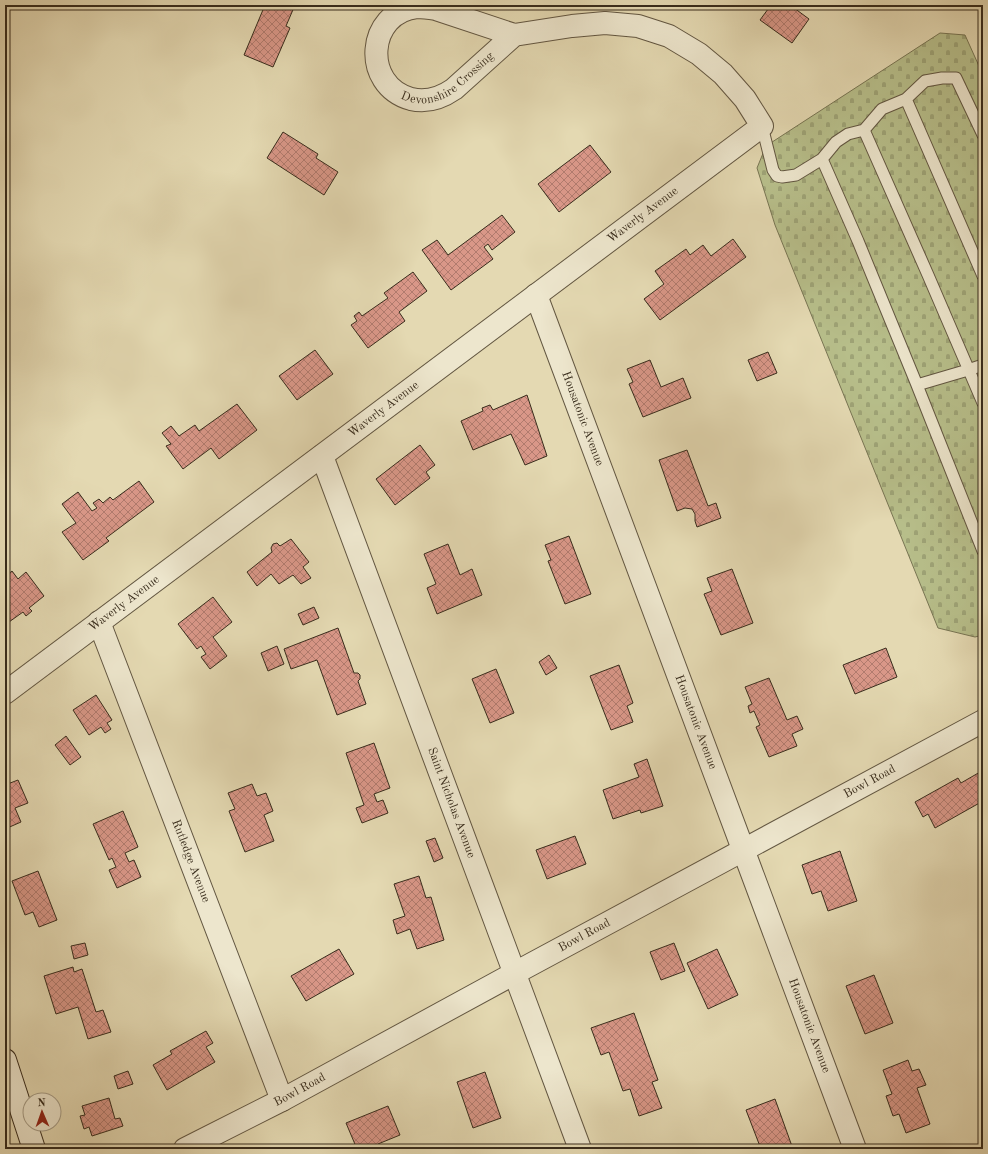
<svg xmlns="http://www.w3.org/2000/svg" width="988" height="1154" viewBox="0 0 988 1154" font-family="'Old Standard TT',serif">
<defs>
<pattern id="cemetery-stones" width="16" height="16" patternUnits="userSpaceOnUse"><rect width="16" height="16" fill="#b7be8a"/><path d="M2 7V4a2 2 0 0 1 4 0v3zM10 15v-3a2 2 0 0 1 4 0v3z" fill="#9ea376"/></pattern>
<pattern id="building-cross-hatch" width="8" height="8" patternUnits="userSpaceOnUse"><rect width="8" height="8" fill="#d99788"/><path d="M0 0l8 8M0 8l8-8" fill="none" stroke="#b17b6e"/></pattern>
</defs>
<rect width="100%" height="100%" fill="#e4d9b2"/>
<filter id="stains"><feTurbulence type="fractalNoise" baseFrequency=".005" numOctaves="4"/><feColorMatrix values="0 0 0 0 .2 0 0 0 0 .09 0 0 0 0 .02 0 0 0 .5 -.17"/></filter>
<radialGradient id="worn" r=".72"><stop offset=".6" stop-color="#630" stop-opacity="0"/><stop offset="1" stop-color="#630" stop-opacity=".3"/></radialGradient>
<path fill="url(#cemetery-stones)" stroke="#787553" d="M940,33L965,35L983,75V635L975,637L938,628L775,225L757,168L766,146Z"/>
<path fill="url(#building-cross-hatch)" stroke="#382c1c" d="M265,5H295L286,26L290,28L273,67L244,55Z
M771,5H790L809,19L792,43L760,20Z
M283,132L318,154L316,158L338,172L324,195L267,158Z
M590,145L611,172L559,212L538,184Z
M502,215L515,232L492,250L488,244L484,247L493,259L451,290L422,250L437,240L448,255Z
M733,239L746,257L660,320L644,299L664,284L655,271L686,249L690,255L703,245L711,256Z
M413,272L427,291L399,312L405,321L368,348L351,325L357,321L354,316L359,312L362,316L388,298L384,293Z
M315,350L333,374L297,400L279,376Z
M768,352L777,373L757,381L748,360Z
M650,360L661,387L683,378L691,398L643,417L629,384L633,382L627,369Z
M527,395L547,456L525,465L511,434L473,450L461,421L483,411L482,408L490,405L493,410Z
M237,404L257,430L219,459L211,448L183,469L166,446L171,444L162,433L171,426L179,436L195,425L199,431Z
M420,445L435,465L426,472L430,478L395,505L376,479Z
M687,450L708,506L716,503L721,518L697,527L695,521V514L692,509L685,508L677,511L659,460Z
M139,481L154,502L106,538L109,541L83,560L62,532L76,523L62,504L78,492L92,511L97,508L93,503L99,499L103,503L110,497L113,500Z
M569,536L591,594L565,604L548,561L551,560L545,545Z
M291,539L309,562L303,567L311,578L301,584L293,575L279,584L271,574L257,586L247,572L272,552L271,548L273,544L277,543L280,546Z
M448,544L460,575L472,569L482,595L437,614L427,588L436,584L424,554Z
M732,569L753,623L721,635L704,594L712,591L707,578Z
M12,571L18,579L26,572L44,596L29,608L32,611L26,616L23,612L9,622L5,616V577Z
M213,597L232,622L213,637L227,656L210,669L201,657L206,654L201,646L197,649L178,624Z
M314,607L319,618L303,625L298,614Z
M338,628L354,673H358L360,675V679L358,681L366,704L337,715L317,660L291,669L284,649Z
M277,646L284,664L268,671L261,653Z
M886,648L897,677L855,694L843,665Z
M549,655L557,668L546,675L539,662Z
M619,665L633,703L627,706L633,722L611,730L590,676Z
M496,669L514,713L490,723L472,679Z
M769,678L787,720L797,716L803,729L792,734L797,746L769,757L756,727L760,725L754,711L750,713L748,706L752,704L745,687Z
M96,695L112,720L107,723L111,729L105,733L101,727L89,735L73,710Z
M66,736L81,757L70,765L55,745Z
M374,743L390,788L374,794L377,802L383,800L388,813L362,823L356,808L364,805L346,753Z
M647,759L663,806L641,813L640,810L613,819L603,790L639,777L634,764Z
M980,772L983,779V801L935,828L928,814L923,817L915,802L958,778L961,783Z
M18,780L28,803L15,808L21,822L5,829V785Z
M252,784L257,796L266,793L273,811L264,815L274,841L245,852L229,811L235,809L228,793Z
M123,811L138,847L125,853L129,862L134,860L141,877L117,888L109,870L116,867L112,858L109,860L93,824Z
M575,836L586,864L547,879L536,850Z
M435,838L443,858L434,862L426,841Z
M840,851L857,901L828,911L821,891L812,894L802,865Z
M38,871L57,920L39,927L33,912L25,915L12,881Z
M419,876L426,898L431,897L444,940L417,949L410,929L397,934L393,920L405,916L394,884Z
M85,943L88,955L74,959L71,946Z
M674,943L685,971L661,980L650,952Z
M339,949L354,974L306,1001L291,976Z
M717,949L738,995L708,1009L687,963Z
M73,967L74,972L82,969L96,1012L103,1010L111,1032L88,1039L78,1007L56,1014L44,976Z
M874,975L893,1023L865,1034L846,986Z
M634,1013L658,1080L652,1082L662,1108L639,1116L630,1089L623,1091L609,1052L601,1055L591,1028Z
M206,1031L213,1043L206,1047L215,1062L167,1090L153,1065L172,1054L170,1051Z
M908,1060L912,1071L919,1069L926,1085L917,1088L930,1124L906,1133L899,1114L893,1116L886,1096L892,1094L883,1070Z
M128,1071L133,1084L118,1089L114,1076Z
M485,1072L501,1118L473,1128L457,1082Z
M109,1098L115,1119L120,1118L123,1126L92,1136L89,1127L84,1129L80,1116L85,1115L82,1106Z
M775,1099L793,1149H761L746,1110Z
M388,1106L400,1135L378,1144L380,1149H357L346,1123Z"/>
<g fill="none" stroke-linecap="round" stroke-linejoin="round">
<defs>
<path id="service" d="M906,99L925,81L942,78H956L983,135
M762,126L773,170L777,176L782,177L796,175L822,159L836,142L848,134L864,130L882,109L906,99L983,276
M864,130L928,275L983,403
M822,159L858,241L917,385
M983,365L968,370L917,385L983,551"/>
<g id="minor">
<path id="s1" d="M536,295L855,1149"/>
<path id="s2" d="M322,456L580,1149"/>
<path id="s3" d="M99,622L282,1100"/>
<path id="s4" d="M5,693L762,126L745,99L723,74L699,54L669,36L638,26L605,23L572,26L514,35L436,9C430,8 424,7 417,7C367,12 361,85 411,99C427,103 441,98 454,89L514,35"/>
<path id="s5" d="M185,1149L282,1100L515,973L983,721"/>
</g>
<path id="secondary" d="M5,1060L34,1149"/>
</defs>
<use href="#service" stroke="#635742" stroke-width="13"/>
<use href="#minor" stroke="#635742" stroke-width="24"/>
<use href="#secondary" stroke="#382c1c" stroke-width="24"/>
<use href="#service" stroke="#ede6cd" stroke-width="11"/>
<use href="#minor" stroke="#ede6cd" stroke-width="22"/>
<use href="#secondary" stroke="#ede6cd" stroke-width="22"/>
</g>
<g text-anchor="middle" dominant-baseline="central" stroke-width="3.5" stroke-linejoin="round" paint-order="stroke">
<g font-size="12" fill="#382c1c" stroke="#ede6cd">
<text stroke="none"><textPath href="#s4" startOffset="1509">Devonshire Crossing</textPath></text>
<text stroke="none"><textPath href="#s4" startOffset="797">Waverly Avenue</textPath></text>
<text stroke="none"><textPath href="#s4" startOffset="473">Waverly Avenue</textPath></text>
<text stroke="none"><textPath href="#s1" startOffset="132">Housatonic Avenue</textPath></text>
<text stroke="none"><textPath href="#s4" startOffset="149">Waverly Avenue</textPath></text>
<text stroke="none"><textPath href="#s1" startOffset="456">Housatonic Avenue</textPath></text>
<text stroke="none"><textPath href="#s5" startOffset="777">Bowl Road</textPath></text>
<text stroke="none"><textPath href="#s2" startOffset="370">Saint Nicholas Avenue</textPath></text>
<text stroke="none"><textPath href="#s3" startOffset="256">Rutledge Avenue</textPath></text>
<text stroke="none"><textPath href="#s5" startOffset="453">Bowl Road</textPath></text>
<text stroke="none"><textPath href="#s1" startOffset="780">Housatonic Avenue</textPath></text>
<text stroke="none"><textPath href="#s5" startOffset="129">Bowl Road</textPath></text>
</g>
</g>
<rect width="988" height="1154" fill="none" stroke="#e4d9b2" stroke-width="20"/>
<rect x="6" y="6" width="976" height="1142" fill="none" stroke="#382c1c" stroke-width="2"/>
<rect x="10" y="10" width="968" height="1134" fill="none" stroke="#382c1c"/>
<g transform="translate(42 1112) rotate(358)"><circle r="19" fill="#ede6cd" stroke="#a59c86"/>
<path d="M0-3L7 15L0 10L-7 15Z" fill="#8f2418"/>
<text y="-6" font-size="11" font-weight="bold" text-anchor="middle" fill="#382c1c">N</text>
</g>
<rect width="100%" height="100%" filter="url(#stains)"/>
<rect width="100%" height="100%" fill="url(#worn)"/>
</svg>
